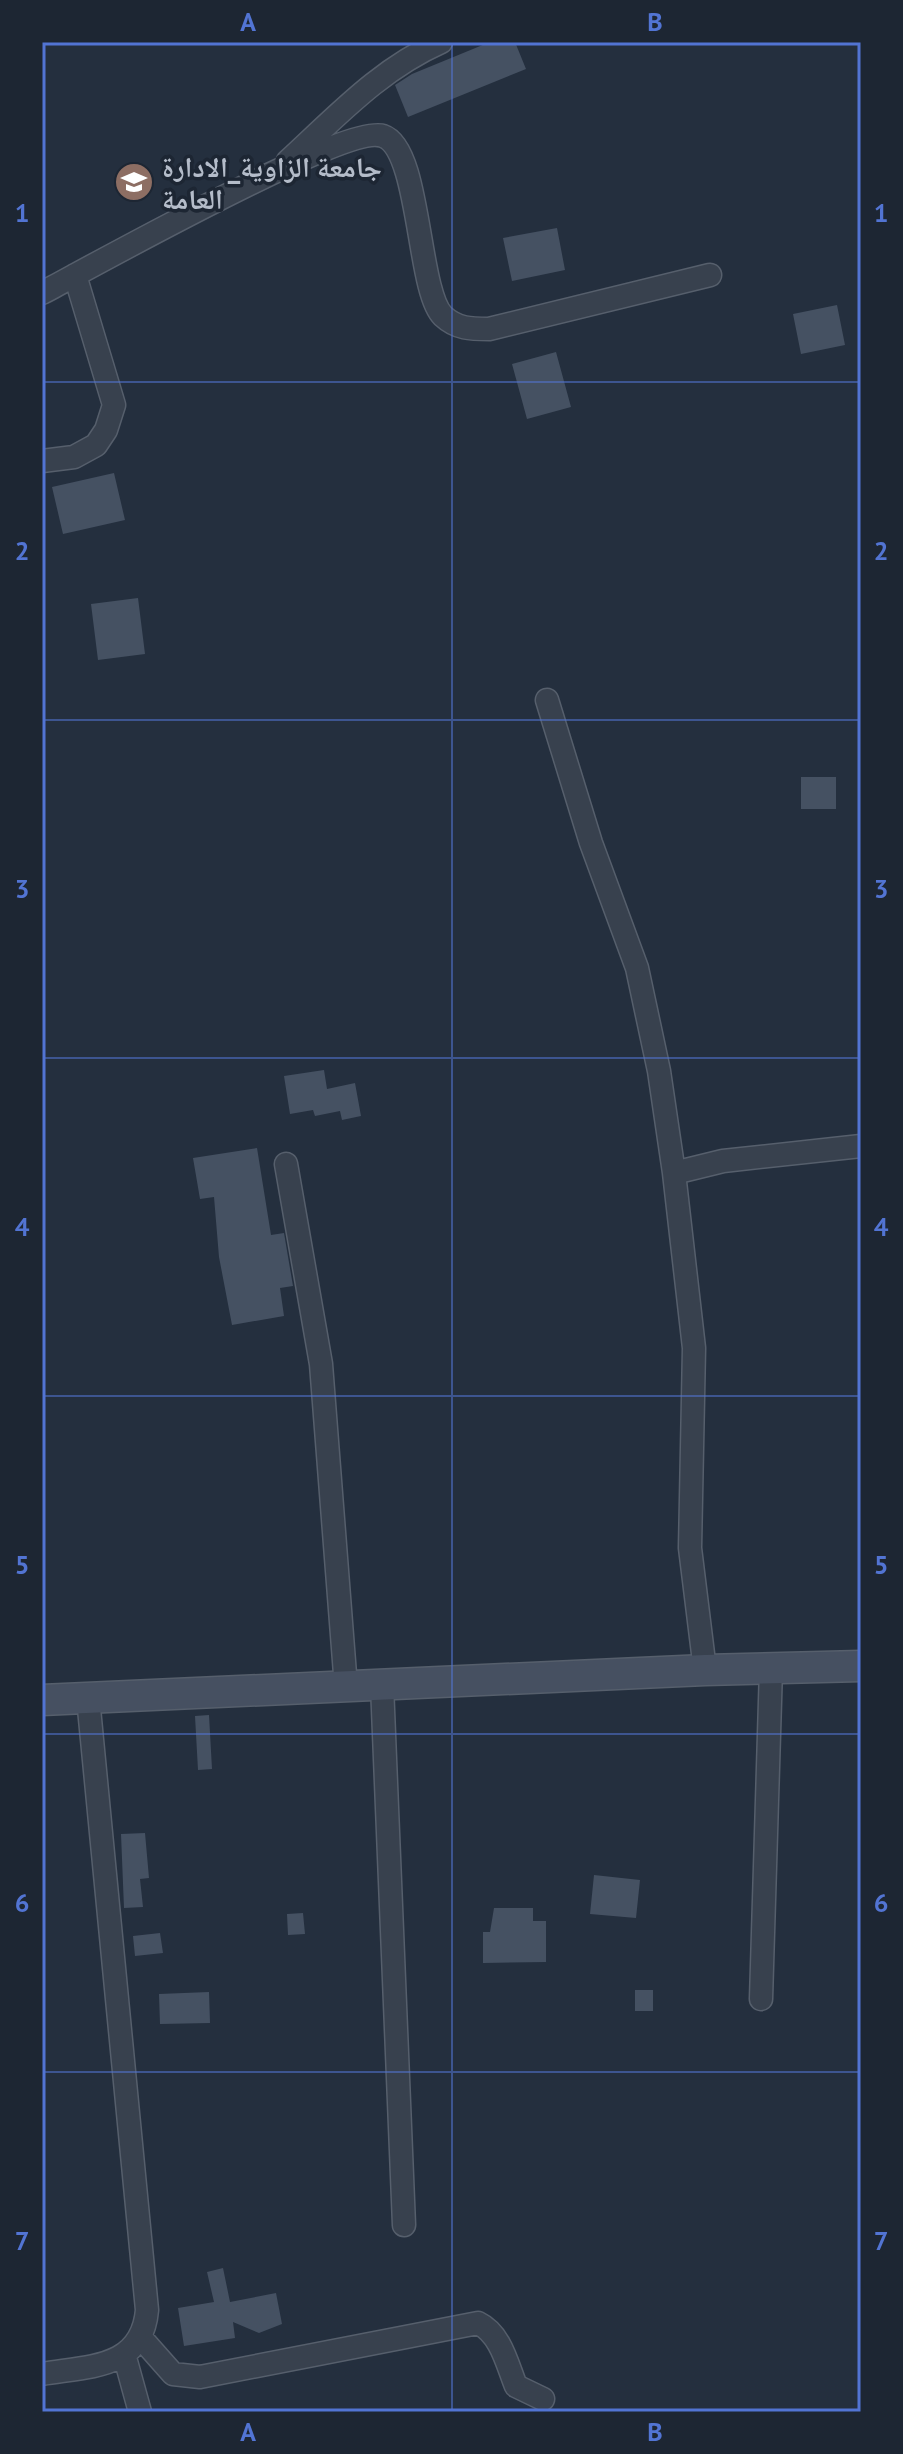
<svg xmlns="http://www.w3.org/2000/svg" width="903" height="2454" viewBox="0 0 903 2454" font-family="'PT Sans','Noto Naskh Arabic',sans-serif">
<rect width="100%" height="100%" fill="#242f3e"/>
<path fill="#455162" d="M490,42H515L526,69L408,117L395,85L412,74Z
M557,228L565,270L512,281L503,238Z
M837,305L845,345L801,354L793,314Z
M556,352L571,407L527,419L512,364Z
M114,473L125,520L63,534L52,487Z
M138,598L145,654L98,660L91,604Z
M801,777H836V809H801Z
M324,1070L327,1089L355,1083L361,1116L342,1120L340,1111L315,1116L313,1110L290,1114L284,1076Z
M257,1148L271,1235L284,1233L293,1286L280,1288L284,1316L232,1325L219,1257L214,1197L200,1199L193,1158Z
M209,1715L212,1769L198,1770L195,1716Z
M145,1833L149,1878L140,1879L143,1907L124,1908L121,1834Z
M594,1875L640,1880L636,1918L590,1914Z
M494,1908H533V1921H546V1962L483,1963V1932H490Z
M303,1913L305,1934L288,1935L287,1914Z
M160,1933L163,1953L135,1956L133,1936Z
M635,1990H653V2011H635Z
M209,1992L210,2023L160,2024L159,1994Z
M223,2268L230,2302L276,2293L282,2324L259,2333L233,2322L235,2338L184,2346L178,2308L214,2302L207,2272Z"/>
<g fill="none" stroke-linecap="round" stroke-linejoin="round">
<defs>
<path id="street" d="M288,161C337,116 380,69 441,42
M42,293C89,268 348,123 383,136C421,149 417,291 443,316C457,329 471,329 489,329L710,275
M42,461L74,457L96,445L106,430L114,405L75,275
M547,700L591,843L637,968L659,1071L674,1173
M286,1164L321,1364L346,1687
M705,1670L690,1548L694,1348L674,1173L723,1161L861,1146
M382,1685L404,2225
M761,1999L771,1668
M142,2339L173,2374L200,2377L478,2323C501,2334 507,2364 516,2386L543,2399
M124,2354L140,2412
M42,2374C89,2366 142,2369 147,2310L88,1698"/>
<path id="secondary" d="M42,1700L705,1670L861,1666"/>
</defs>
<use href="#street" stroke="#565f6c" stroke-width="25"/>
<use href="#secondary" stroke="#565f6c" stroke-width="33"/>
<use href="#street" stroke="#38414e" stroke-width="22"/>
<use href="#secondary" stroke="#465061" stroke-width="30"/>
</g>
<path fill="none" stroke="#5274d3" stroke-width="2" stroke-opacity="0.55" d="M452,42V2412M42,382H861M42,720H861M42,1058H861M42,1396H861M42,1734H861M42,2072H861"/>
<defs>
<symbol id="university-disc" viewBox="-11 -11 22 22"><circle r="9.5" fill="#8d6e63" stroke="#1d2633"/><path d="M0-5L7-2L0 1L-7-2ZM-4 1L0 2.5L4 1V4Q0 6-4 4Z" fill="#fff"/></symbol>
</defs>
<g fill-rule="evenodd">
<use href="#university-disc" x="112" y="160" width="44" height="44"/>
</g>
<g text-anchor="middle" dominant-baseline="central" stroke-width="7" stroke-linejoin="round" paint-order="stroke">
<g font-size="28" font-weight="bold" fill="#b4bcc9" stroke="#1d2633" text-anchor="start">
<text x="162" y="166">جامعة الزاوية_الادارة<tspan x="162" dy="32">العامة</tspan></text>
</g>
</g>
<rect width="903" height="2454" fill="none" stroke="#1d2633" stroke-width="88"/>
<rect x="44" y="44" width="815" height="2366" fill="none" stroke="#5274d3" stroke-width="3"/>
<g font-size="26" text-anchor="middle" font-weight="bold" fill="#5274d3">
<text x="248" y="31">A</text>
<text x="655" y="31">B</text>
<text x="22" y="222">1</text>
<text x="881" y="222">1</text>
<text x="22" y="560">2</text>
<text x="881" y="560">2</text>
<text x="22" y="898">3</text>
<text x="881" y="898">3</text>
<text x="22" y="1236">4</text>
<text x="881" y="1236">4</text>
<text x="22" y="1574">5</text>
<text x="881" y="1574">5</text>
<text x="22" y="1912">6</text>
<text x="881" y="1912">6</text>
<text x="22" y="2250">7</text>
<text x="881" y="2250">7</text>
<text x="248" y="2441">A</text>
<text x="655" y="2441">B</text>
</g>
</svg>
